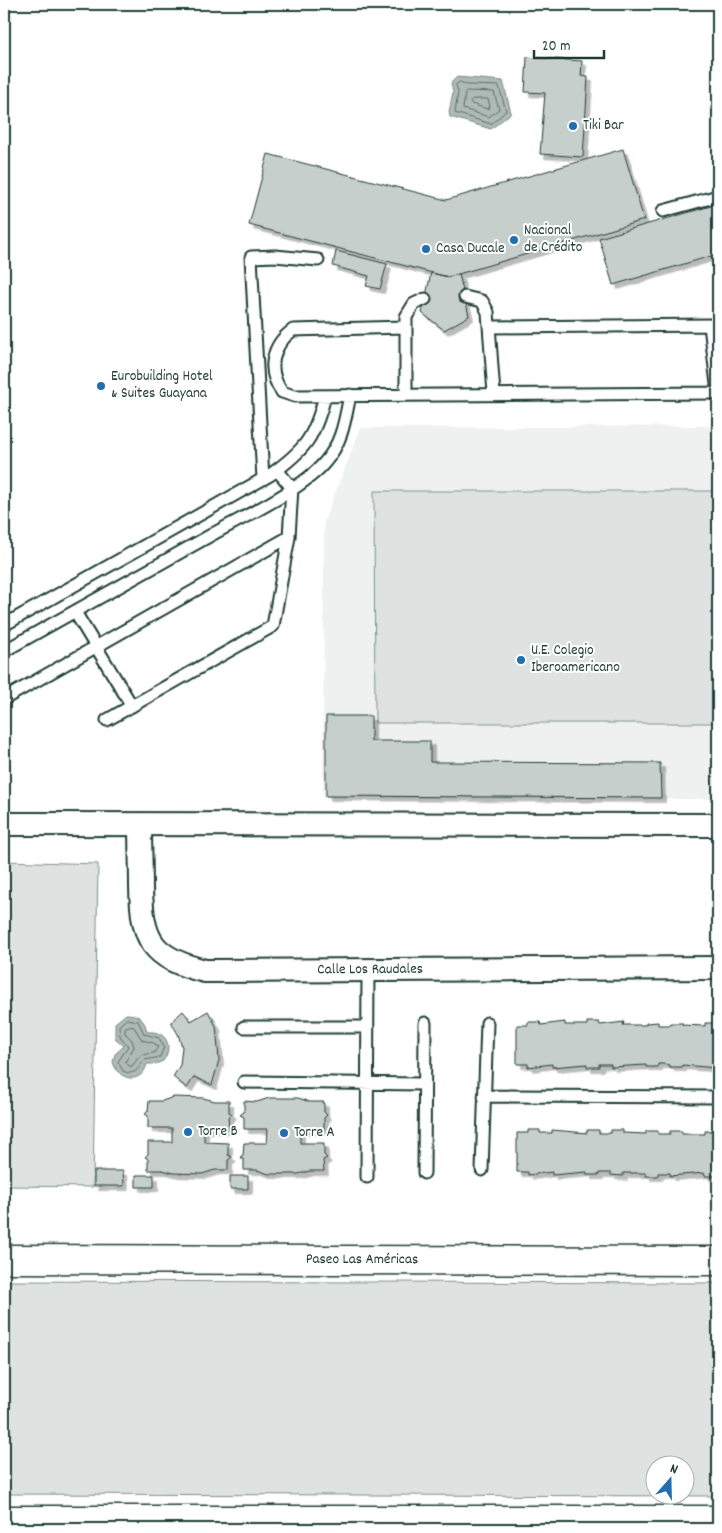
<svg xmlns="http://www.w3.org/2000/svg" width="722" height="1533" viewBox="0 0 722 1533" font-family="Dekko,sans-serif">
<defs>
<filter id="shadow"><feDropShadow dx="4.5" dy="4.5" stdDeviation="0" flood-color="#0004"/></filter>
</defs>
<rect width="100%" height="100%" fill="#fff"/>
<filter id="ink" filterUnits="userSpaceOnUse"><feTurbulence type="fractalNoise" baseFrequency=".02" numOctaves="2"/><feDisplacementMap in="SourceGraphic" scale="10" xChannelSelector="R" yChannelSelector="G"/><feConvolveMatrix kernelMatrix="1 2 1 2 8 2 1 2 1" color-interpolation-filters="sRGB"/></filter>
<g filter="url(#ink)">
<path fill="#eef1f0" d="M718,426V799L323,798L324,521L361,428Z"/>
<path fill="#dee3e2" stroke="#7e908b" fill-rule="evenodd" d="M374,491H718V723H375Z
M4,861L98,864L93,1187L4,1186Z
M4,1281L718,1283V1496L4,1494ZM654,1466H684V1496H654Z"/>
<path fill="#afbab7" stroke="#758883" d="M457,77L503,81L511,113L491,129L450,117L449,112L453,92L451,83Z
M126,1014C139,1014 145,1020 147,1032C166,1030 174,1046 163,1061L156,1064H147C142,1085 118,1081 113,1062L115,1054L124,1046L115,1038V1023Z"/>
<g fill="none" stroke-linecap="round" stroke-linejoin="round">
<path stroke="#596f68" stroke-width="1" d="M460,82L467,85L499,86L506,111L491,124L455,113L458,92L456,85Z
M467,91L494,92L499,109L489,117L463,109L465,93Z
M473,99H488L490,107L487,109L472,104L470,102Z
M127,1019L138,1021L144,1034L159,1038L164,1047L160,1057L145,1060C138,1067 136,1077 123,1071L118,1062L128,1046L120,1036L119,1026Z
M129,1026L134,1027L142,1040L154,1043L158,1047L154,1053L141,1055L131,1067L125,1062L134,1047L132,1040L125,1033V1028Z"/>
</g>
<path fill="#c7cfcc" stroke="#1f3d34" filter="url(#shadow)" d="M527,57L582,61L581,76L588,77L583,157L540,154L545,93L525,92Z
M623,149L644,220L448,277L249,225L268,154L446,200Z
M718,204V254L613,285L599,238Z
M336,251L387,264L380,289L366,286L369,276L333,266Z
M431,273L448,277L459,274L469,316L444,330L422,313Z
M326,716H371V741H430V762L660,763L661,798L326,796Z
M183,1011L191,1021L208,1011L216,1026L219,1060L212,1085L194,1077L187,1088L173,1077L180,1065L182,1047L178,1034L171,1022Z
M528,1022H540L541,1025L565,1022V1025H587V1022H599L600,1025L624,1022L623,1025H646V1023L658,1022V1025H670V1023H683L682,1025L705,1026V1023H717L718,1065L717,1068L682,1065V1067H670V1065L664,1064H658V1067H646V1065L611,1067V1064H599V1067H587V1064L552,1067V1064L528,1067V1064H517V1025H528Z
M174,1097L203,1098L215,1101H229V1112L232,1114L228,1117L229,1129H204V1142L228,1143V1155L232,1157L228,1160V1170H215L202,1174L174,1173L162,1170H148V1159L145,1157L148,1154V1142H172V1128H148V1116L145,1114L148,1111L149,1101H162Z
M269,1098H298L310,1102H324V1112L327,1115L324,1118V1130H300V1143H324V1155L327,1158L323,1160L324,1171H310L298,1174H269L257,1170H244V1160L240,1157L243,1155L244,1143H267L268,1129H244V1117L240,1115L244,1112V1101L257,1102Z
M528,1130H540V1133H552V1130L587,1133V1130H599V1133H611V1130H623V1133L646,1134V1131H658V1134H670V1131H682V1134H705V1131H717L718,1173L717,1176H705L704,1173L670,1176V1173H658V1176H646V1173H623V1176L611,1175V1173H599V1175H587V1172L552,1175V1172L528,1175V1172H517V1133H528Z
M94,1171H123L124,1186H94Z
M136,1175H154V1187H136Z
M230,1176H248V1189H230Z"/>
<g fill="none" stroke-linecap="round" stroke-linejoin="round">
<defs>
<path id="service" d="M663,211L718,196
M465,297L482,301L488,312L494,394
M406,327L293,330C272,345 266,370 282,392L294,396L718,393
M490,327L710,325L718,393
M406,395V317L414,304L425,299
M263,479L251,257L275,256L318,260
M75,612L132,706
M4,625L270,475C306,449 314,438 325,396
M4,651C74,612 144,573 213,534C244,517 304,488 325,462C342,443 345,420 350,395
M4,699L289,537
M107,720L273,626L289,537L292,488L277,470
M244,1027H368
M244,1082L424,1084
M484,1096L718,1097
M482,1170L487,1023
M424,1173L425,1023
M367,1177L368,970"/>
<g id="minor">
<path d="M4,824L718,825"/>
<path id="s1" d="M140,825C140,846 141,867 141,887C142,940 151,958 205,971L718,968"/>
</g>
<g id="secondary">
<path id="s2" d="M4,1259L718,1261"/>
<path d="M4,1520H718"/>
</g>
</defs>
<use href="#service" stroke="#1f3d34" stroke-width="15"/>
<use href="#minor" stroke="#1f3d34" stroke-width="26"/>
<use href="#secondary" stroke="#1f3d34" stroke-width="31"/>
<use href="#service" stroke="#fff" stroke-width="11"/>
<use href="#minor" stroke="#fff" stroke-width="22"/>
<use href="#secondary" stroke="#fff" stroke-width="28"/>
</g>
</g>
<g fill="#1f6fb2" stroke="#fff" stroke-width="2">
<circle cx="573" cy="126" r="5"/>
<circle cx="514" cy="240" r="5"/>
<circle cx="426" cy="249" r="5"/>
<circle cx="101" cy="386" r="5"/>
<circle cx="521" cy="660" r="5"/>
<circle cx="188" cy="1132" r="5"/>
<circle cx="284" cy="1133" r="5"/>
</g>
<g text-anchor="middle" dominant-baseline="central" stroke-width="4" stroke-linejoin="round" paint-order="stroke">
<g font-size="15" fill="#1f3d34" stroke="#fff" text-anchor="start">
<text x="583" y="126">Tiki Bar</text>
<text x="524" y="231">Nacional<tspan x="524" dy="17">de Crédito</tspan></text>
<text x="436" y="249">Casa Ducale</text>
<text x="111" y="377">Eurobuilding Hotel<tspan x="111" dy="17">&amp; Suites Guayana</tspan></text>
<text x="531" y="651">U.E. Colegio<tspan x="531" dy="17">Iberoamericano</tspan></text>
<text x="198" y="1132">Torre B</text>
<text x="294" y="1133">Torre A</text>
</g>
<g font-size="15" fill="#1f3d34" stroke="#fff">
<text stroke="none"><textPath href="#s1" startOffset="346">Calle Los Raudales</textPath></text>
<text stroke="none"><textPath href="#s2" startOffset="358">Paseo Las Américas</textPath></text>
</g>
</g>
<rect width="722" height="1533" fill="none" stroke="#fff" stroke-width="20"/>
<rect x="10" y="10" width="702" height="1513" fill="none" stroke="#1f3d34" stroke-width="2" filter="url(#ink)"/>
<g transform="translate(670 1480) rotate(20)"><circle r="24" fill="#ffffff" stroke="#a5b1ae"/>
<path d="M0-4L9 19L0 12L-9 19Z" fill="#1f6fb2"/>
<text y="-8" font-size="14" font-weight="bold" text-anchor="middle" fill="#1f3d34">N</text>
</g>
<path d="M534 50v8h70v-8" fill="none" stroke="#1f3d34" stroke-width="2.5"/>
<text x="542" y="50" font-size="15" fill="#1f3d34" stroke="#ffffff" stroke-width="4" paint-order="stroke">20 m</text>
</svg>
